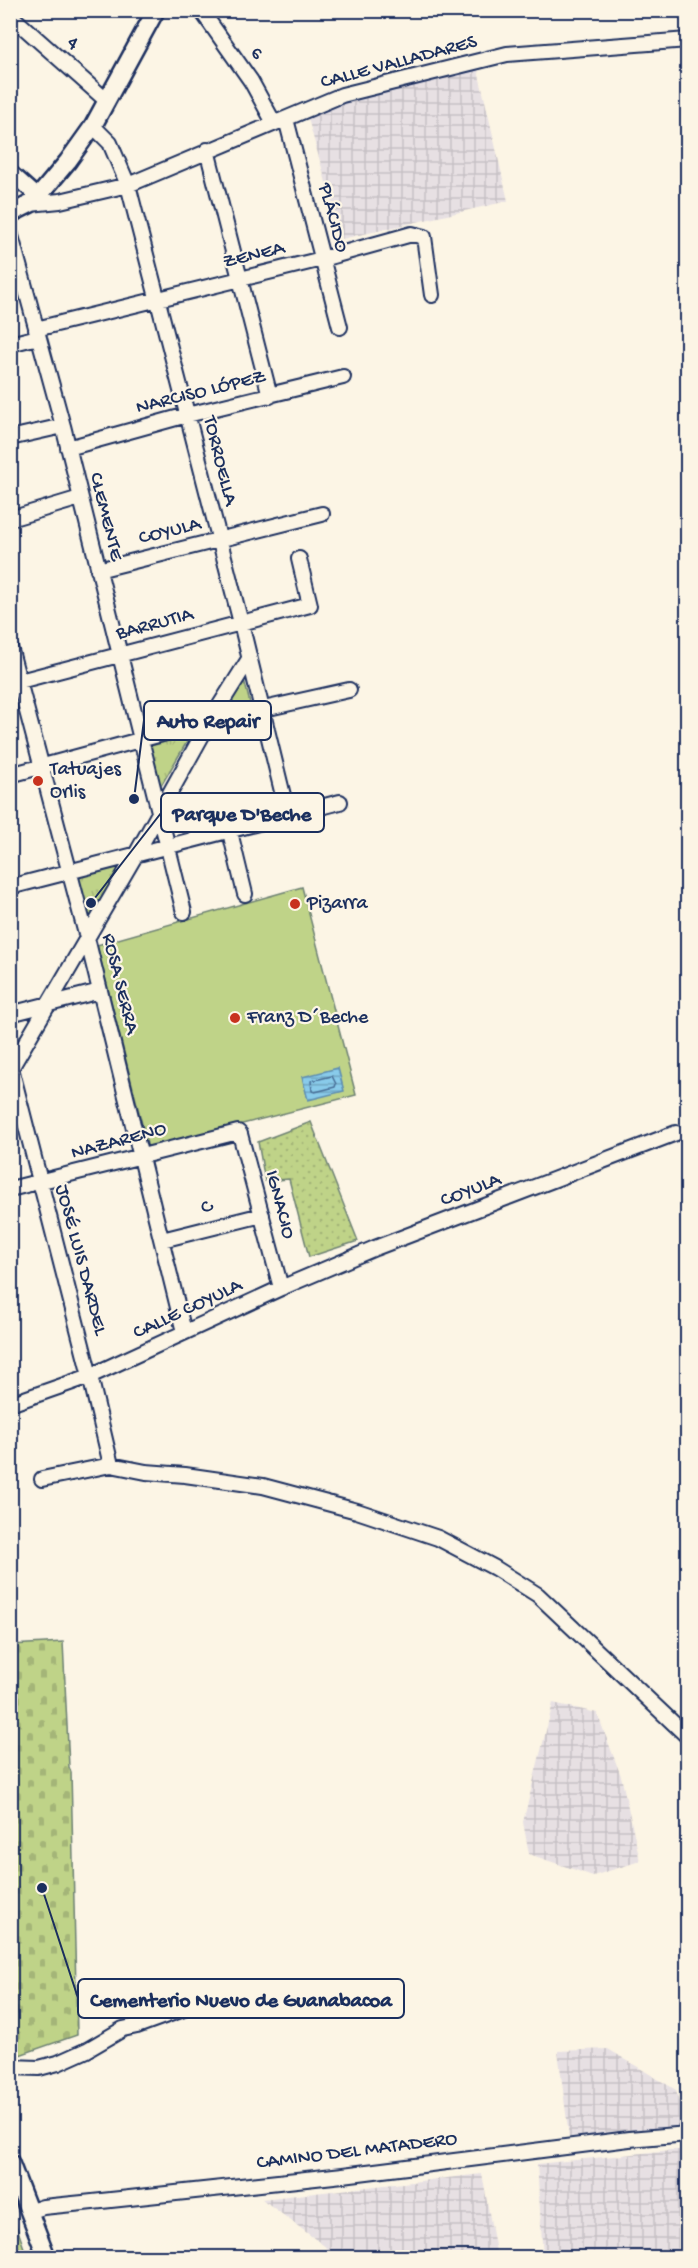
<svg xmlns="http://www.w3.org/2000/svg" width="698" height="2268" viewBox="0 0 698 2268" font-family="'Gochi Hand',sans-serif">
<defs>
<pattern id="industrial-grid" width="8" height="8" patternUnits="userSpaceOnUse" patternTransform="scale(1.5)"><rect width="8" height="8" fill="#e7e0e3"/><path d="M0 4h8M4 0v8" fill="none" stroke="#c6c0c5"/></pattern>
<pattern id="grass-tufts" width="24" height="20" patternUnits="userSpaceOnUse" patternTransform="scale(1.5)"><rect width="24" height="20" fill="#bfd388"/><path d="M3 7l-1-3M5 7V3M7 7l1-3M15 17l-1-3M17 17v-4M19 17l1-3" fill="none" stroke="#a4b578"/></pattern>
<pattern id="cemetery-stones" width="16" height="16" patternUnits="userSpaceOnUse" patternTransform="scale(1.5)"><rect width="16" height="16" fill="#bfd388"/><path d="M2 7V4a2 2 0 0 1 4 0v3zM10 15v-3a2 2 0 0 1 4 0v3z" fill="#a4b578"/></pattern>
<pattern id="garden-dots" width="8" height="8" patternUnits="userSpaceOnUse" patternTransform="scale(1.5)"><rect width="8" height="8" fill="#bfd388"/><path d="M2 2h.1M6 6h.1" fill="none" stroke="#a4b578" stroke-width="1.8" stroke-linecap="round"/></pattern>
<pattern id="water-rules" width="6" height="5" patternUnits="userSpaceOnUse" patternTransform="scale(1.5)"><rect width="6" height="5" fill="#89cbea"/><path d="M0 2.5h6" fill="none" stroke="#6fa5c1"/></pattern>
</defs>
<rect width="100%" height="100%" fill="#fcf5e5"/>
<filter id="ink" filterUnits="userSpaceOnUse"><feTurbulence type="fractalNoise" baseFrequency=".0167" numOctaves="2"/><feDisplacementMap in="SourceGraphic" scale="12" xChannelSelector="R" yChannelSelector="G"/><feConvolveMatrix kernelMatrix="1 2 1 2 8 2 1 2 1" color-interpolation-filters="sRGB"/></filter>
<g filter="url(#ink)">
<path fill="url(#industrial-grid)" d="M477,66L508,201L342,239L305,108Z
M553,1703L597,1713L621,1776L640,1861L593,1876L529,1854L523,1822Z
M608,2049L676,2090L685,2127L569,2137L558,2051Z
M671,2150H687V2257H543L537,2164Z
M482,2174L497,2257H339L262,2199Z"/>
<path fill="url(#grass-tufts)" stroke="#6d8173" stroke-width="1.5" d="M242,672L251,707L216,716Z
M191,735L159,789L147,747Z
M123,862L88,931L73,875Z"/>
<path fill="url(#cemetery-stones)" stroke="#6d8173" stroke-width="1.5" d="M63,1642L69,1767L71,1772L77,2035L11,2058V1645Z
M11,2210L27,2257H11Z"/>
<path fill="url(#garden-dots)" stroke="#6d8173" stroke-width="1.5" d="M311,1122L358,1241L309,1257L289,1179L265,1181L258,1142Z"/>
<path fill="#bfd388" stroke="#6d8173" stroke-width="1.5" d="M302,887L356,1095L148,1148L97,945Z"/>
<path fill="url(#water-rules)" stroke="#5d8db2" stroke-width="1.5" d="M338,1068L344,1091L308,1100L302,1077Z"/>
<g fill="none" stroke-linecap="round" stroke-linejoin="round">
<path stroke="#476d96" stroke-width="1.5" d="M332,1076L336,1084L335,1087L315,1092L312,1091L311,1081Z"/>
<defs>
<path id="minor" d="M201,10L251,81L274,123
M10,15L107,101
M286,119L340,327
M93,126L110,143L128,185L241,623L288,816
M207,150L270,396
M10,172L38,197
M30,204L60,201L128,185L342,95L507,54L688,40
M10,232L63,426L184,912
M36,329L322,259L412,234L424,237L432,295
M10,344L38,337
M10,438L63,426
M68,448L187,415L343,377
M10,519L80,498
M98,570L322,514
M10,647L87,938L184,1332
M12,683L310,605L299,559
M10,775L210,721L349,690
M230,832L245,894
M10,887L340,802
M10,1014L100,991
M10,1064L90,1376L111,1465
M10,1070L135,856L210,721L249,659
M10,1189L238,1132L240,1134L281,1288
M162,1240L262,1215
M10,1404L90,1376L281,1288L375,1248L676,1133
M42,1479L111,1465L146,1472L185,1475L263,1486L357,1511L438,1538L495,1568L538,1595L688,1737
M10,2067L39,2068L58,2063L87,2050L123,2029L137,2026L203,2002L210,2003L214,2006
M31,2211L43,2207L83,2203L343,2175L629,2139L688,2134"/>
<path id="major" d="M10,214L30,204L38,197L68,161L93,126L156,10
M10,2162L47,2258"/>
</defs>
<use href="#minor" stroke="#1b2f5e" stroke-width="18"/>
<use href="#major" stroke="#1b2f5e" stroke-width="21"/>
<use href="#minor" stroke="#fcf5e5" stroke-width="14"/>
<use href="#major" stroke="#fcf5e5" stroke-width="16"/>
</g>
</g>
<g fill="#c8321e" stroke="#fcf5e5" stroke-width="2">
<circle cx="38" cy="781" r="6"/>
<circle cx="295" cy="904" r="6"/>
<circle cx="235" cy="1018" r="6"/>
</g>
<g text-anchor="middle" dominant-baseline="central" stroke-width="4.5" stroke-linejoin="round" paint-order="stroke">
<g font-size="20" fill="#1b2f5e" stroke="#fcf5e5">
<text transform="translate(72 44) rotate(42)">4</text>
<text transform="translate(256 54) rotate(55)">6</text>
<text transform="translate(399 63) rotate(-15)">CALLE VALLADARES</text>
<text transform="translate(332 218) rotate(75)">PLÁCIDO</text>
<text transform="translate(254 256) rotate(-14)">ZENEA</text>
<text transform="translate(201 393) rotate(-14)">NARCISO LÓPEZ</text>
<text transform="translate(219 461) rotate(76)">TORROELLA</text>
<text transform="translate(105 517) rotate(76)">CLEMENTE</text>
<text transform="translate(170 532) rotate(-14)">COYULA</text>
<text transform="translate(155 625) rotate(-15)">BARRUTIA</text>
<text transform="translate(119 984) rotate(76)">ROSA SERRA</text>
<text transform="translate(119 1142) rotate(-15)">NAZARENO</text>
<text transform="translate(471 1191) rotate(-21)">COYULA</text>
<text transform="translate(279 1205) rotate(75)">IGNACIO</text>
<text transform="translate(207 1208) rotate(-14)">C</text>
<text transform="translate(80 1260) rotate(75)">JOSÉ LUIS DARDEL</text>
<text transform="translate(188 1310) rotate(-25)">CALLE COYULA</text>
<text transform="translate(357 2152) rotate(-7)">CAMINO DEL MATADERO</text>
</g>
<g font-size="20" fill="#1b2f5e" stroke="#fcf5e5" text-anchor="start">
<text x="50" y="770">Tatuajes<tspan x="50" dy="23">Orlis</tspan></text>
<text x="307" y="904">Pizarra</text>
<text x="247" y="1018">Franz D´Beche</text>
</g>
</g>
<path fill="none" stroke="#1b2f5e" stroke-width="2" d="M134 799L144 720M91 903L161 813M42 1888L78 1998"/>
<g fill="#1b2f5e" stroke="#fcf5e5" stroke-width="2">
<circle cx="134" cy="799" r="6"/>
<circle cx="91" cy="903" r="6"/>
<circle cx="42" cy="1888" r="6"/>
</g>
<g fill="#fcf5e5" stroke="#1b2f5e" stroke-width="2">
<rect x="144" y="701" width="127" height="39" rx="6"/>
<rect x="161" y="793" width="163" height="39" rx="6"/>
<rect x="78" y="1979" width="326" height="39" rx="6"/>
</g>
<g font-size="21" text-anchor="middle" font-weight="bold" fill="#1b2f5e">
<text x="208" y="727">Auto Repair</text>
<text x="242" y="820">Parque D'Beche</text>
<text x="241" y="2006">Cementerio Nuevo de Guanabacoa</text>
</g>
<rect width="698" height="2268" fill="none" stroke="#fcf5e5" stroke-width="36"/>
<rect x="18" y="18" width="662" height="2232" fill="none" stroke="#1b2f5e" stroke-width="2" filter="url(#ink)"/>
</svg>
